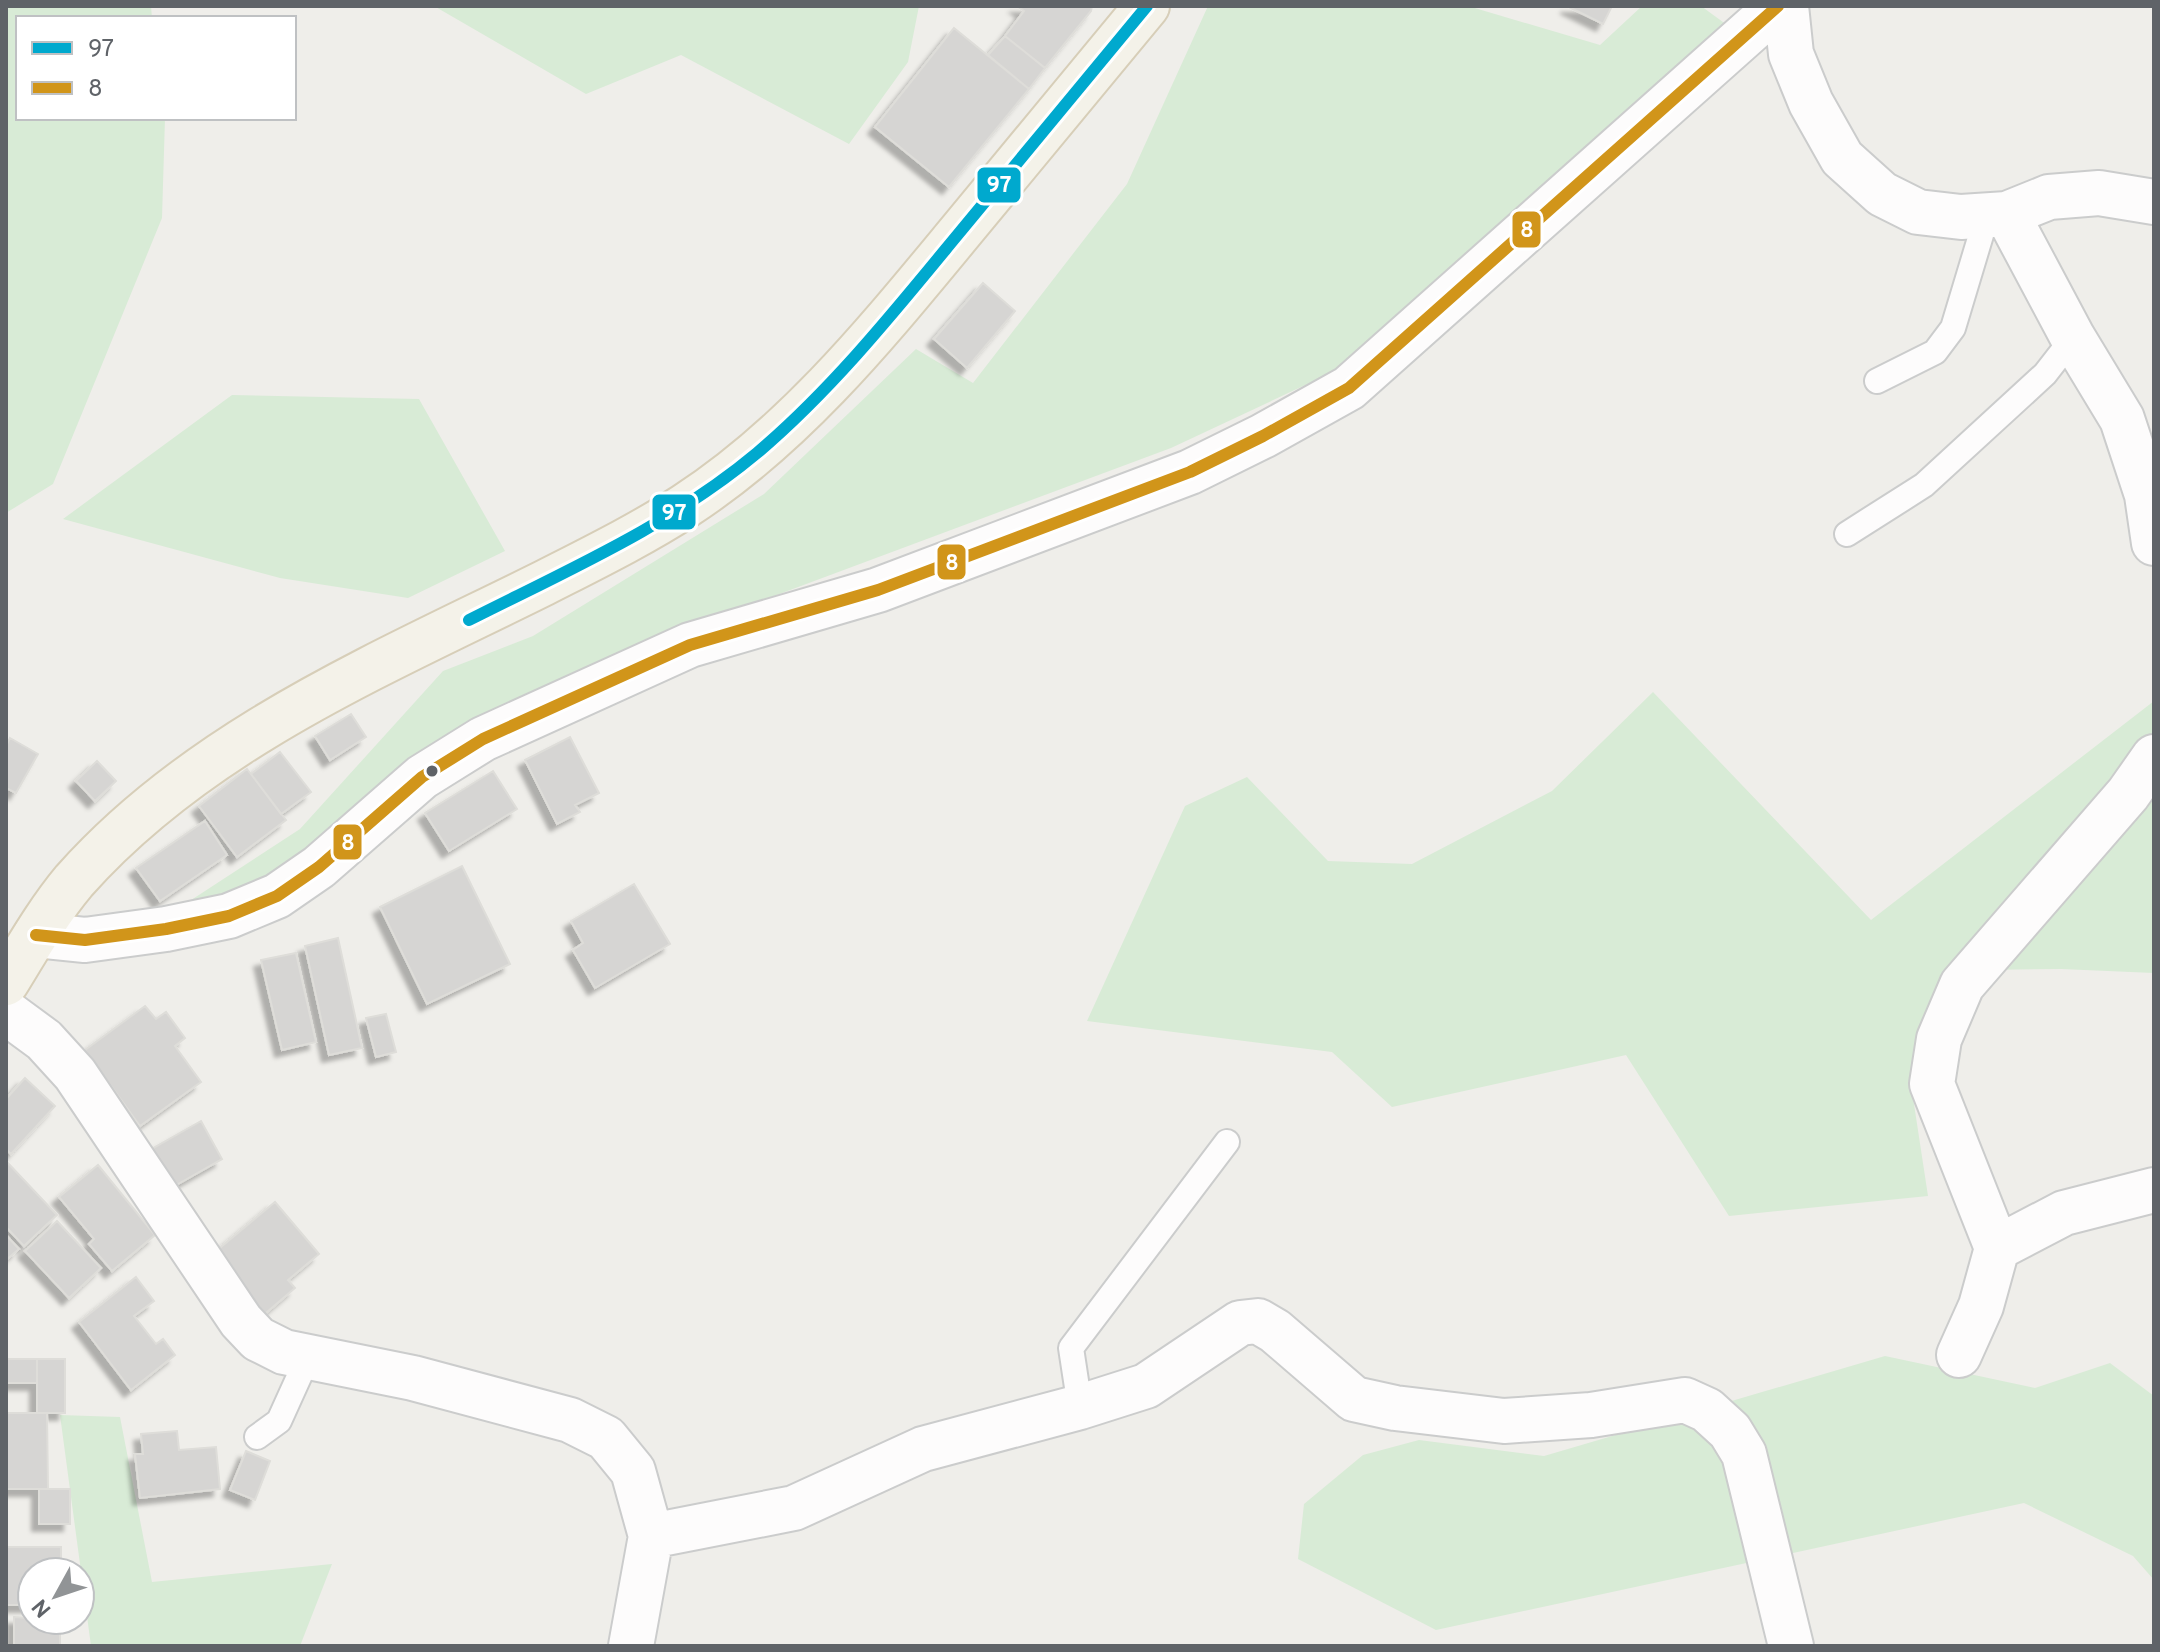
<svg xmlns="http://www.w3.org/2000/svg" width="2160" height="1652" viewBox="0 0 2160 1652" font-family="Overpass,sans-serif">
<defs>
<filter id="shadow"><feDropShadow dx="-7" dy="7" stdDeviation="2" flood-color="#0004"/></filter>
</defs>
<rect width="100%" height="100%" fill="#efeeea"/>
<path fill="#d8ebd6" d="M6,6H151L152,18H18V118H165L162,218L53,484L6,513Z
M434,6H919L908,62L849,144L681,55L586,94Z
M1208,6H1468L1600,45L1642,6H1701L1727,25L1348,365L1171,448L696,625L244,899L182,906L300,829L443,671L533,636L764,494L916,349L973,383L1127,184Z
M232,395L419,399L505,551L408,598L280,578L63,519Z
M1653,692L1871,920L2154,701V973L2061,969L1982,970L1912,1091L1928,1196L1729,1216L1626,1055L1392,1107L1332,1052L1087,1021L1185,806L1247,777L1328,861L1412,864L1552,791Z
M1885,1356L2035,1388L2110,1363L2154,1396V1580L2133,1556L2024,1503L1436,1630L1298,1559L1304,1504L1363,1455L1419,1440L1544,1456Z
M60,1415L120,1417L152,1582L332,1564L300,1646H91Z"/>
<path fill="#d6d5d3" stroke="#deddd9" stroke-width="2" filter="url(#shadow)" d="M1017,6H1092L1091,11L1045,68L1005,36L1024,11Z
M1567,6H1612L1603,24Z
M954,28L1029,89L949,187L875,127Z
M1005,36L1045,68L1029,89L988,55Z
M983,283L1015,311L967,368L934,339Z
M351,714L366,737L330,760L315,736Z
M570,737L599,793L575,805L580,812L557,824L525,760Z
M10,738L38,754L16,793L6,788V746Z
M280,752L311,792L281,814L251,774Z
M97,761L116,781L95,801L76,781Z
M247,769L286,820L237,857L199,806Z
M493,771L517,809L449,851L425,813Z
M205,821L227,855L160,901L136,868Z
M462,866L510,964L427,1004L380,907Z
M634,884L670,944L595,988L573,950L583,943L571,921Z
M338,938L362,1048L329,1055L305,946Z
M296,953L316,1042L282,1050L261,960Z
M145,1006L156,1019L166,1012L185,1038L175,1046L201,1082L140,1126L85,1050Z
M386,1014L396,1052L376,1057L366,1018Z
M25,1078L55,1106L11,1154L6,1149V1099Z
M201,1121L222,1159L171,1188L150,1150Z
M6,1161L57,1215L24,1246L6,1227Z
M98,1165L155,1235L112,1271L89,1244L94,1239L59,1197Z
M275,1202L319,1254L288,1280L295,1288L260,1318L209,1257Z
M57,1221L101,1268L69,1298L25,1251Z
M6,1235L19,1249L6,1260Z
M136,1277L154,1301L134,1316L156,1344L163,1339L175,1355L131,1390L79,1322Z
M6,1359H37V1383H6Z
M37,1359H65V1413H37Z
M6,1413H47L48,1489H6Z
M177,1431L179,1450L216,1447L220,1489L140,1498L135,1454H143L141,1434Z
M246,1451L270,1461L255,1500L230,1490Z
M39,1489H70V1524H39Z
M6,1547H61V1572H32V1605H6Z
M14,1617L60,1620V1646H14Z"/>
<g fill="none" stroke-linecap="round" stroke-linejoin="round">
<defs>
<path id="service" d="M1877,381L1935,352L1953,328L1987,215
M1847,534L1924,485L2045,374L2073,338
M1080,1407L1071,1348L1227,1142
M257,1437L279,1421L308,1357"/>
<path id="minor" d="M1786,6L1791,54L1811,103L1842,158L1882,194L1918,212L1961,217L2007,214L2049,197L2099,193L2154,202
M2007,214L2073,338L2122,419L2147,495L2154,543
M36,935L85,940L166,929L229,916L277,896L319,867L422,777L483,739L690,645L878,590L1190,472L1263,436L1349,388L1778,6
M6,1012L44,1040L75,1074L241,1321L258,1339L284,1352L413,1378L570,1420L606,1438L633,1471L651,1536L631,1646
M1997,1248L2064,1213L2154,1190
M1959,1355L1981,1306L1997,1248L1932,1084L1939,1039L1962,985L2128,794L2154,757
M651,1536L794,1508L923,1449L1080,1407L1146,1386L1240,1323L1258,1321L1275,1331L1354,1399L1395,1408L1504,1421L1591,1415L1685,1400L1707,1410L1730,1431L1744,1454L1791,1646"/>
<path id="primary" d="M6,983C27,949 48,912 74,881C199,740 379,665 544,583C591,559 640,535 685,506C793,436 875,335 956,237C1020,160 1083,83 1147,6"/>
</defs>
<use href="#service" stroke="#cbcccc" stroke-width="28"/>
<use href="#minor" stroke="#cbcccc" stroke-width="48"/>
<use href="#primary" stroke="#d7ceb8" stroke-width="48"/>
<use href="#service" stroke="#fdfcfc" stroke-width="24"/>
<use href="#minor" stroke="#fdfcfc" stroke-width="44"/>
<use href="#primary" stroke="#f4f2e9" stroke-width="44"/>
<defs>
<path id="bus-1" d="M469,620C568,570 671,525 757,453C829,392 890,317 950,244C1016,165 1081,85 1147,6"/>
<path id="bus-2" d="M36,935L85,940L166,929L229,916L277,896L319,867L422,777L483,739L690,645L878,590L1190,472L1263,436L1349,388L1778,6"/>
</defs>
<use href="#bus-1" stroke="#fff" stroke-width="18"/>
<use href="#bus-2" stroke="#fff" stroke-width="18"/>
<use href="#bus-1" stroke="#00a9ce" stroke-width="12"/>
<use href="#bus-2" stroke="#d1951a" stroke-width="12"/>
</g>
<circle fill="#5f6368" stroke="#fff" stroke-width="3" cx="432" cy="771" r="7"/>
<g stroke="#fff" stroke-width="3">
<rect x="976" y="166" width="46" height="38" rx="8" fill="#00a9ce"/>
<rect x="1511" y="210" width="31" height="39" rx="8" fill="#d1951a"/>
<rect x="651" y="493" width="46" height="38" rx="8" fill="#00a9ce"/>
<rect x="936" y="543" width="31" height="38" rx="8" fill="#d1951a"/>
<rect x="332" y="823" width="31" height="38" rx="8" fill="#d1951a"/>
</g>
<g font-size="22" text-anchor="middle" font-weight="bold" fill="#fff">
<text x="999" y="192">97</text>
<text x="1527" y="237">8</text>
<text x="674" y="520">97</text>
<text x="952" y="570">8</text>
<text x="348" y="850">8</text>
</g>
<rect width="2160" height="1652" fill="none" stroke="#5f6368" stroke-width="16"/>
<rect x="16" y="16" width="280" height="104" fill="#ffffff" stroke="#bfc1c3" stroke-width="2"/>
<rect x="32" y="42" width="40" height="12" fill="#00a9ce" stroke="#bfc1c3" stroke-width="2"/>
<text x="88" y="56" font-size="24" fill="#5f6368">97</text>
<rect x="32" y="82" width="40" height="12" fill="#d1951a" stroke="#bfc1c3" stroke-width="2"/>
<text x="88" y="96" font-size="24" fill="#5f6368">8</text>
<g transform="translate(56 1596) rotate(230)"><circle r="38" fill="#ffffff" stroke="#bfc1c3" stroke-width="2"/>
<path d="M0-6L14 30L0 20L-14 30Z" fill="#919496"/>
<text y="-12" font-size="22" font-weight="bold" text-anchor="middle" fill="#5f6368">N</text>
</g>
</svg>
